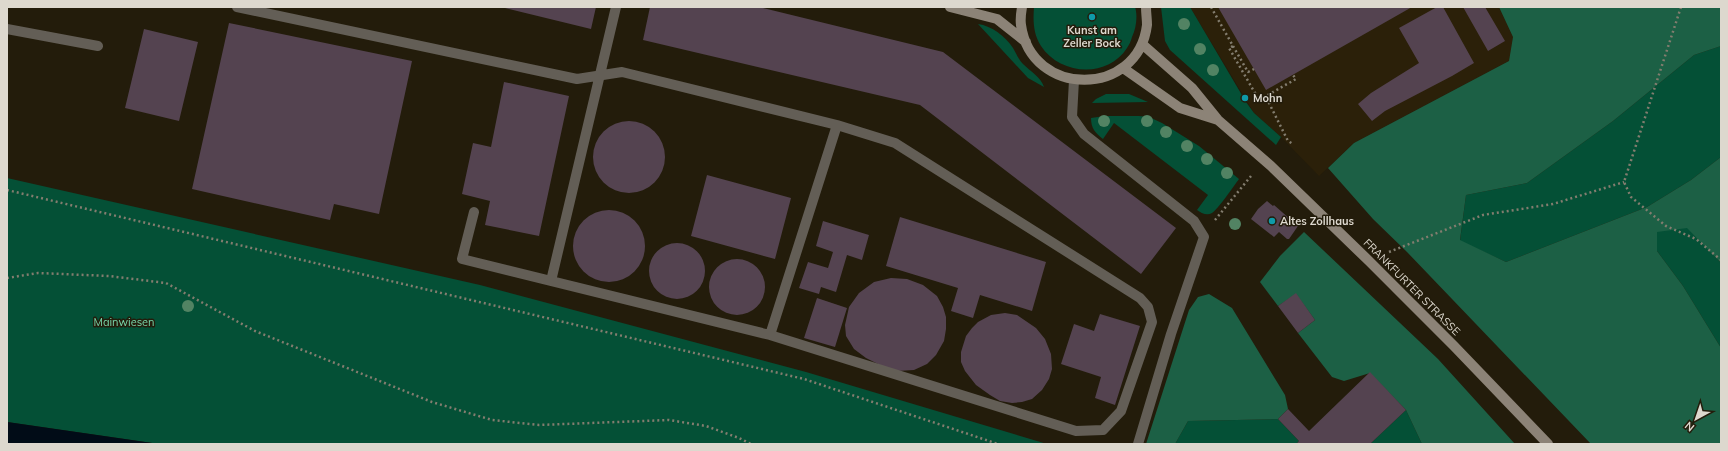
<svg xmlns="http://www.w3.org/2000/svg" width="1728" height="451" viewBox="0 0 1728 451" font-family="Mulish,sans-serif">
<rect width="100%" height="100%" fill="#231c0b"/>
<path fill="#2b2009" d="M1190,7H1499L1513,37L1509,61L1354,143L1319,176L1281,137L1254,113Z"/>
<path fill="#045036" d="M1034,7H1135C1138,16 1136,29 1132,37C1131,41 1129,45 1127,48C1107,79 1060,75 1041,46C1033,34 1033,20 1034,7Z
M1161,7H1190L1246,102L1254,113L1281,137L1276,145L1170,50L1165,41Z
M978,24C992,26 1005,36 1013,48C1016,53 1018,59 1023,64C1030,71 1041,77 1044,87L1028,78Z
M1721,46V157L1691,180L1647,207L1506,262L1460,241L1466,195L1527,183L1613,121L1694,55Z
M1106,94H1129L1148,102L1092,103L1096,99Z
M1105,116H1139L1149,117L1162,123L1199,146L1239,179C1233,187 1219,208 1212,213C1207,216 1201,213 1197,210L1208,195L1114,123L1103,139C1095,133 1091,128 1091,118Z
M7,178L480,285L806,372L1047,444H159L7,422Z
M1687,227L1721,263V348L1683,286L1657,251V231Z
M1406,410L1422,444H1370Z
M1278,419L1299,441L1296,444H1175L1188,421Z"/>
<path fill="#1c6045" d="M1499,7H1721V46L1694,55L1613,121L1527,183L1466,195L1460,240L1506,262L1647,207L1691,180L1721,157V263L1687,228L1657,232V251L1683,286L1721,348V444H1591L1407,252L1373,219L1328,168L1354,143L1509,61L1513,37Z
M1304,232L1438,359L1515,444H1422L1406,410L1370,373L1344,381L1332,377L1298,333L1315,320L1296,294L1278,306L1260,282L1280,256Z
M1209,294L1232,308L1285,395L1288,409L1278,419L1188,421L1175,444H1146L1189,310L1198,297Z"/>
<path fill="#010c17" d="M7,422L159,444H7Z"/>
<path fill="#544350" d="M501,7H596L591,29Z
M650,7H759L943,52L1176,228L1141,274L920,105L643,40Z
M1218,7H1412L1266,90Z
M1437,7H1443L1474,63L1452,76L1385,111L1372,121L1358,104L1371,93L1419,63L1399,28Z
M1463,7H1485L1505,41L1488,51Z
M229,23L412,61L379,214L334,204L330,220L192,189Z
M144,29L198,42L179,121L125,108Z
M504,82L569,96L539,236L485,225L490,201L462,194L473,143L491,147Z
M593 157a36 36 0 1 1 72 0a36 36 0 1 1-72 0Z
M707,175L791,198L775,259L691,236Z
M1267,201L1273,206L1274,205L1298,226L1289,239H1287L1279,232L1274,237L1251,219L1258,209Z
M573 246a36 36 0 1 1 72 0a36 36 0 1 1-72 0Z
M900,217L1046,262L1032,311L980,295L973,318L951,311L958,288L886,266Z
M823,221L869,235L862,260L847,255L836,292L821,287L819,294L799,288L808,262L828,268L833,252L816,246Z
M649 271a28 28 0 1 1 56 0a28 28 0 1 1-56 0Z
M709 287a28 28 0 1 1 56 0a28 28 0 1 1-56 0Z
M891,278L907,279L923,285L937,296L943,307L946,317V329L944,341L936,355L927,364L914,370L897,371L882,366L866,358L854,349L846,336L845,325L849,307L859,293L874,282Z
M1296,293L1315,320L1298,333L1278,306Z
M817,298L847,308L835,347L804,338Z
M1005,313L1017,315L1036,328L1045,339L1051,354L1052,369L1049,379L1042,390L1032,399L1022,402L1012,403L1000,401L990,395L976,385L965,371L961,362V352L966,336L972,328L978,322L991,315Z
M1100,314L1140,326L1115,405L1095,398L1101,377L1061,364L1074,324L1094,331Z
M1370,372L1406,410L1370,444H1296L1299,441L1278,419L1288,409L1309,431Z"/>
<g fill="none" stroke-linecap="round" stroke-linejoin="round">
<path stroke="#837d6f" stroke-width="2.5" stroke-dasharray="2 3" stroke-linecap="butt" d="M1211,7L1233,46L1229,48L1259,100L1268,101L1288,141L1293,144
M1681,7L1624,182L1631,197L1666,226L1696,239L1721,260
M1233,46L1248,72L1254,69
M1259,100L1296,79L1293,75
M7,190L804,379L998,444
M1215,220L1251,176
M1389,252L1483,215L1553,204L1624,182
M7,278L38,273L109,276L166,283L255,331L432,402L492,420L539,425L669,420L706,426L739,438L751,444"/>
<path stroke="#635e56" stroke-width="10" d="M237,7L577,79L622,72L837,125L770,335L462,259L474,212
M7,29L98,46
M551,281L616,7
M770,335L1076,431L1103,430L1121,411L1152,322L1148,307L1140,298L895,143L837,125"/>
<path stroke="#635e56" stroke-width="10" d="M1074,80L1072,117L1084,134L1194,221L1204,237L1171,334L1138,444"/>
<path stroke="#8c8377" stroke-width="10" d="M950,7L997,19L1026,42
M1022,7C1021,13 1020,19 1021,25C1031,98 1138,98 1147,25C1147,19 1146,13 1146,7
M1142,44L1192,88L1218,120L1271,166L1369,261L1454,346L1548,444
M1123,68L1180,108L1218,120"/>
</g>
<g fill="#528363">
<circle cx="1184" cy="24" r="6"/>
<circle cx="1200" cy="49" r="6"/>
<circle cx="1213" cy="70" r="6"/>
<circle cx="1104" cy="121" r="6"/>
<circle cx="1147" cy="121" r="6"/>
<circle cx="1166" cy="132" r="6"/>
<circle cx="1187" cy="146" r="6"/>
<circle cx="1207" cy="159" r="6"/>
<circle cx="1227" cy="173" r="6"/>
<circle cx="1235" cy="224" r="6"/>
<circle cx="188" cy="306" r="6"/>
</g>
<g fill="#0f9aa8" stroke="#231c0b" stroke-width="1.5">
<circle cx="1092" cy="17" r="4"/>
<circle cx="1245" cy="98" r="4"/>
<circle cx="1272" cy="221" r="4"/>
</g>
<g text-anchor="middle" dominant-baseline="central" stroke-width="3" stroke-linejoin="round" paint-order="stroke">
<g font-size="11" font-weight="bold" fill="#ddd8ce" stroke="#231c0b" text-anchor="start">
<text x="1092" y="30" text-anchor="middle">Kunst am<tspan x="1092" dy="13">Zeller Bock</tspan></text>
<text x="1253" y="98">Mohn</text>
<text x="1280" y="221">Altes Zollhaus</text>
</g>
<g font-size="11" fill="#ddd8ce" stroke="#231c0b">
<text transform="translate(1412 287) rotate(45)">FRANKFURTER STRASSE</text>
</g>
<g font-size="11" fill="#78d7ab" stroke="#231c0b">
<text x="124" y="322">Mainwiesen</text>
</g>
</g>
<rect width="1728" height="451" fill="none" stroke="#ddd8ce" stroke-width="16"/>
<g transform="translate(1696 419) rotate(220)" stroke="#231c0b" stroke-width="3" paint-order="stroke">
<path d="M0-3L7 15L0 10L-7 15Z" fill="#ddd8ce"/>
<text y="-6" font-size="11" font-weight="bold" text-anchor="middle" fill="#ddd8ce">N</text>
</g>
</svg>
